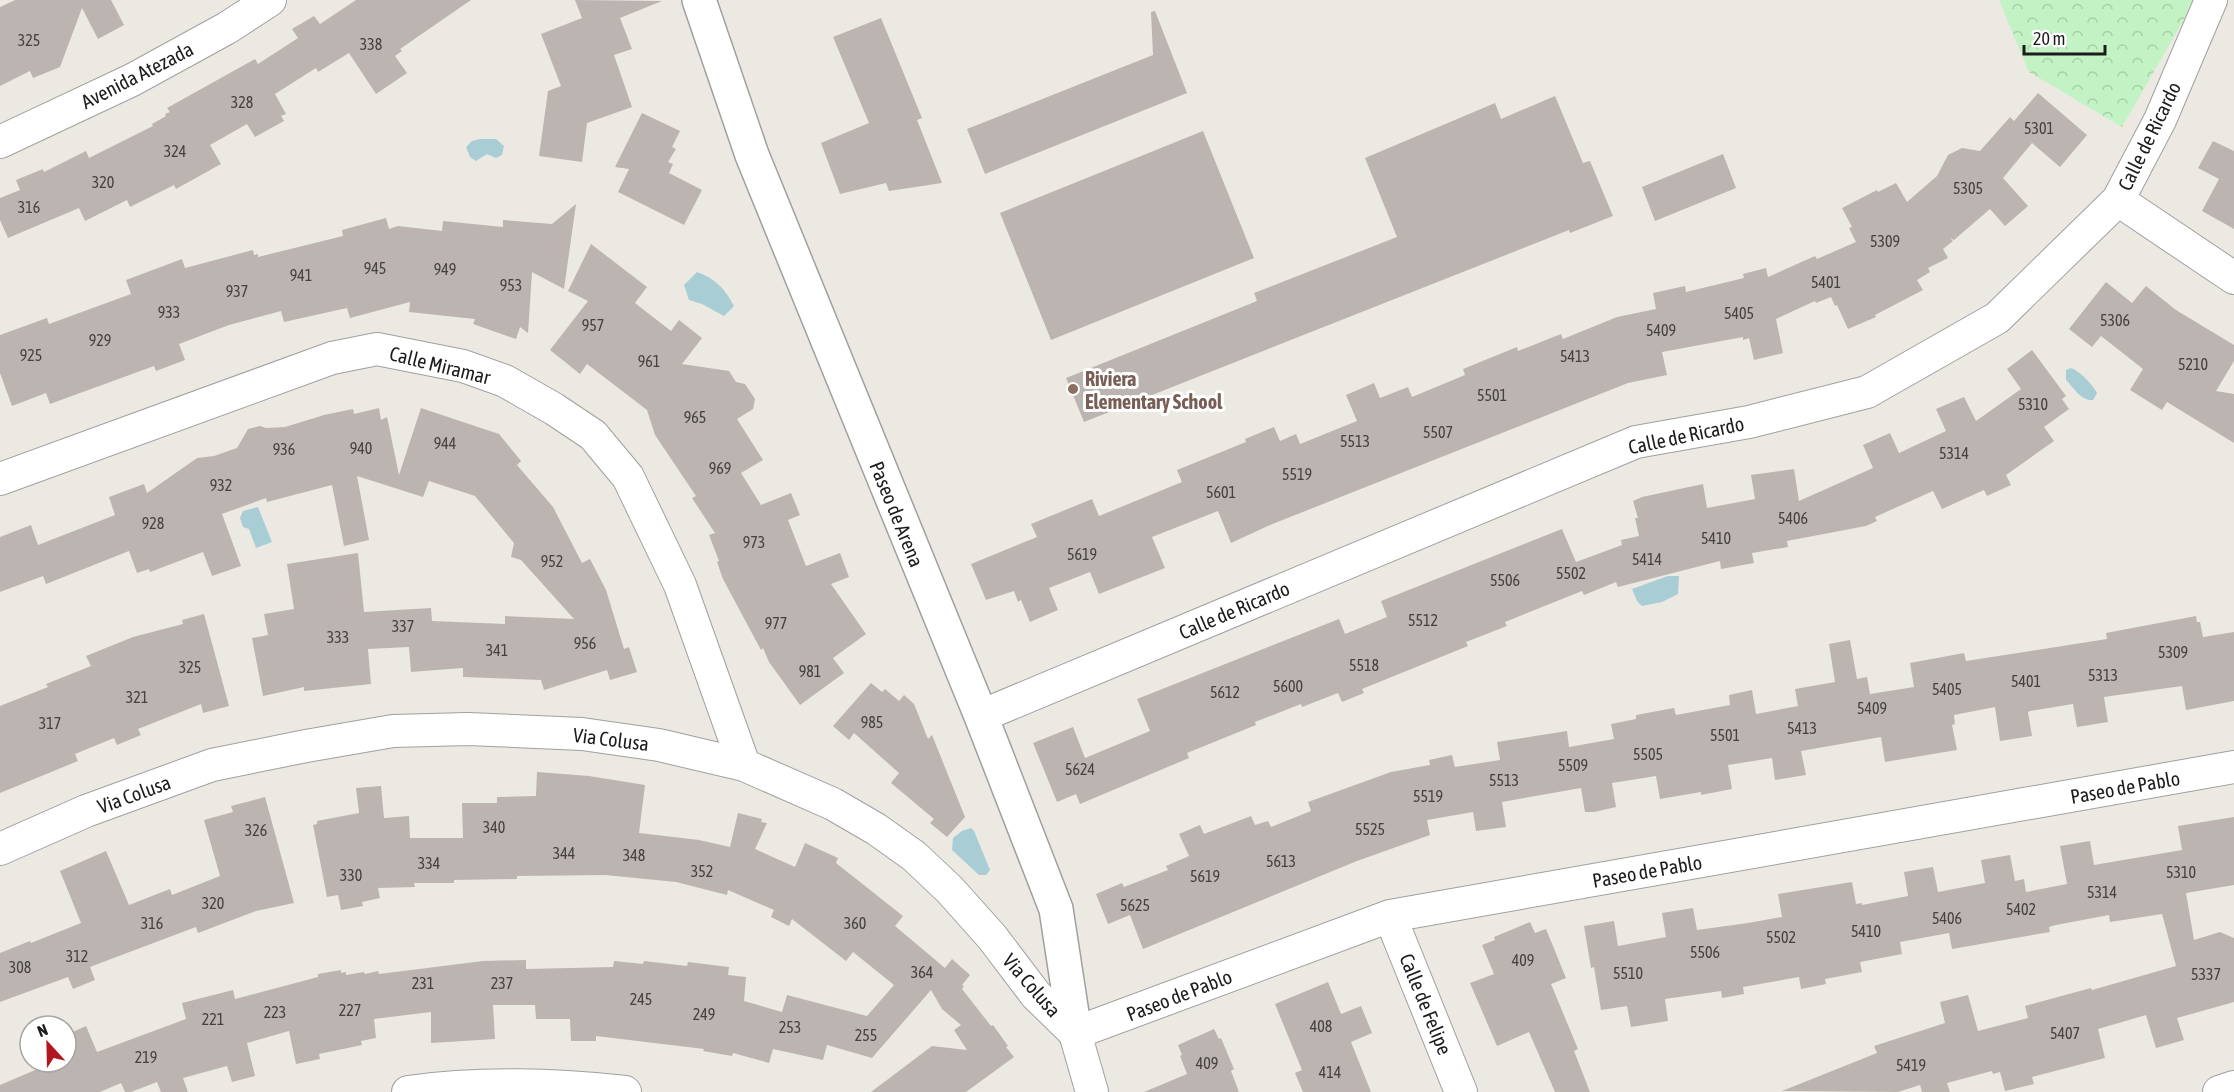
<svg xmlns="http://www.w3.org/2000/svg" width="2234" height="1092" viewBox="0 0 2234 1092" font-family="'Asap Condensed',sans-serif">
<defs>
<pattern id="park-crowns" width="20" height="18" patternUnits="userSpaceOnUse" patternTransform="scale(1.5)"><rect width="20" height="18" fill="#c3f2c5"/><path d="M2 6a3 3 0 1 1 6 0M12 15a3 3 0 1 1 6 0" fill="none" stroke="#a7cfa9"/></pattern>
</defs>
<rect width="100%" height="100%" fill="#ece9e3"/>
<path fill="url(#park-crowns)" d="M1999,0H2195L2122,127L2029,72Z"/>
<path fill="#a8cdd5" d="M480,139H496L504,146L502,155L496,158L487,154L476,161L470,157L466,147L472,141Z
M697,272C715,278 725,289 734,306L724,316L702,304L689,300L684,285Z
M2071,368C2081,372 2092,384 2097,393L2093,400C2081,401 2074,388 2066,380V370Z
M258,507L272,542L256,548L249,529L243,527L240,518L243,511Z
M1668,576H1679L1678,594L1662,602L1642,606L1637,601L1632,589Z
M971,828L974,831L990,870L986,875H979L952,850L953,838L962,831Z"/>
<path fill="#bcb4b0" d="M15,0H111L124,25L98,39L82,8L60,67L33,78L30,71L0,86V7Z
M356,0H471L400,49L402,51L395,56L407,73L376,94L349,53L318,72L316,68L275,94L286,114L281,116L284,121L255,137L247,124L210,145L221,164L176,189L174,185L130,207L127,200L85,221L79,208L8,238L0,220V198L20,190L16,180L43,169L44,172L86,151L89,158L153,126L152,124L166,116L165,114L170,112L167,108L255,59L258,64L298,38L292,29L314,16L320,24Z
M575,0L662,1L620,18L632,49L614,55L632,107L587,123L582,162L539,156L548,91L561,86L541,34L582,18Z
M1155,11L1187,93L985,174L967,129L1153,55L1151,12Z
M881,18L922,118L917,120L942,183L889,191L886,183L840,194L821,143L869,123L833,37Z
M2038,93L2087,135L2060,167L2032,143L2003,178L2028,206L2005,226L1990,209L1954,240L1950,238L1953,241L1943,249L1948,258L1928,268L1930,272L1917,280L1923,290L1875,315L1876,317L1848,329L1837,305L1835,306L1831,297L1816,303L1815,301L1776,319L1783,353L1754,360L1749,338L1743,340V337L1662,352L1667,375L1628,383L1270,525L1231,543L1218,511L1152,537L1165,568L1099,594L1090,572L1049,588L1058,610L1030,622L1021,600L1018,602L1014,591L986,600L971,564L1037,537L1031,524L1092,499L1099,516L1182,482L1177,470L1246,442L1245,439L1274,427L1280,441L1296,434L1300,444L1357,421L1346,395L1374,383L1380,398L1408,387L1412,397L1465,375L1463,369L1517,347L1518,351L1561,334L1563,339L1617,317L1656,309L1653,293L1685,286L1686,292L1744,278L1743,274L1766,268L1768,277L1815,256L1817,259L1856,242L1849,228L1852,227L1842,208L1877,190L1878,192L1896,183L1907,202L1937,176L1948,155L1962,148L1980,151L2010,117L2014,121Z
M1555,96L1583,163L1590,161L1613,216L1570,233L1569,230L1084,422L1066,378L1257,301L1254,293L1397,237L1365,158L1495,103L1501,119Z
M642,113L680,131L672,147L676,149L668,162L673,164L669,173L702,190L684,225L618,192L629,169L615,167Z
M1203,131L1254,258L1051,340L1000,213Z
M2213,141L2234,151V229L2202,211L2219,179L2198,168Z
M1723,154L1736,188L1655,221L1642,187Z
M576,204L564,289L532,272L528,333L520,327L516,339L473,324L475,319L409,312L410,302L350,318L347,308L284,322L281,311L229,325L179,344L185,360L156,371L154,366L50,404L46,393L12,406L0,373V335L47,318L49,324L131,294L126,280L182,259L185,268L253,250L254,255L258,254V257L343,236L342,230L386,218L389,229L398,226L442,231L443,221L503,227V220L552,224Z
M591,244L647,287L635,303L671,331L679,320L702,338L682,364L729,371L736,382L745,384L755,399L753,409L737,419L763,460L741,473L761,505L791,493L800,515L788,520L806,566L840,553L849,577L831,584L866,634L833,658L844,673L800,705L769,662L763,648L761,650L723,579L717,562L719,561L709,535L715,533L692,498L696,496L655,435L647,410L587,364L580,374L550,350L588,301L568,291Z
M2106,282L2132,303L2146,286L2176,310L2234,345V361L2216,391L2234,394V443L2167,402L2162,410L2130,390L2143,369L2101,336L2092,347L2069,329Z
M2032,350L2066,396L2062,399L2069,409L2044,427L2054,441L2006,475L2011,485L1987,496L1984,490L1942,509L1933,491L1875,517L1877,521L1866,526L1787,541L1788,547L1752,553L1754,563L1721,569L1720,561L1618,587L1616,582L1584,595L1582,591L1505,622L1507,626L1466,642L1468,646L1362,689L1364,693L1342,702L1338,693L1302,707L1301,704L1255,722L1256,725L1187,753L1189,758L1080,804L1076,794L1057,802L1033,743L1073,727L1085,758L1150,731L1137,699L1339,619L1345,634L1387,617L1381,601L1562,529L1576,562L1622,545L1621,540L1639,536L1635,518H1638L1633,501L1642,497L1703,484L1707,508L1755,499L1751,475L1794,469L1799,501L1873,468L1863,445L1890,433L1899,453L1946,431L1936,409L1964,397L1976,421L2021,389L2007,369Z
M379,408L381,420L387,417L399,475L421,408L499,434L521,461L517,465L553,507L582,563L590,559L606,590L624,649L629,647L637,672L610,680L607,670L544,690L541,680L463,677V668L411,672L409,647L368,649L371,684L304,691V687L263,696L252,638L268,635L264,614L294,609L287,564L358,553L364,612L431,608L432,621L505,624V616L574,619L521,560L511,557L514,543L475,496L429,481L423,497L357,476L369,540L344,546L332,485L267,502L266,498L222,514L241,566L212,576L203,552L150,572L149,569L137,573L129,551L46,584L43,576L0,592V537L31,525L38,545L115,515L109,497L144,484L147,493L197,458L214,456L237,448L248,429L260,426L266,428L285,427L324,415L353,409L354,414Z
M204,614L229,706L203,713L201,704L138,729L141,735L117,745L114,738L75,754L78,761L0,793V706L48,687L46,684L91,666L86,656L133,637L183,624L182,620Z
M2196,616L2197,622H2200L2203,637L2234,632V701L2186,710L2182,686L2104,697L2108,722L2077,727L2073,704L2030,711L2028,712L2032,736L2000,741L1995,707L1954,715L1955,724L1952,725L1957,750L1885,762L1881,737L1801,751L1806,775L1775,780L1772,758L1728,765L1732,789L1701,795V792L1660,799L1656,776L1612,783L1616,807L1594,812H1585L1581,788L1502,802L1506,827L1476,831L1473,812L1427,820L1430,835L1357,861L1143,949L1130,915L1108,924L1096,894L1122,883L1124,887L1168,870L1166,866L1189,856L1179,834L1200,825L1204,834L1251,816L1255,825L1268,821L1271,827L1311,811L1308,802L1391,772L1430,765L1429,760L1452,755L1455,767L1500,760L1497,742L1567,731L1569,747L1614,739L1611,724L1636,719V715L1674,708L1676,715L1730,705L1729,695L1752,690L1756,714L1798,706L1795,689L1835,682L1829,644L1850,640L1857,679L1867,677L1870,694L1914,687L1910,663L1964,653L1966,661L2107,639L2106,633Z
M871,683L882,692L885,689L899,701L904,695L914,704L928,739L932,735L965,817L947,837L930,823L934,819L891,783L899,773L854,733L849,740L833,726Z
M537,772L589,776L645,785L639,833L699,840L730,847L738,813L762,819L761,822L767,823L755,849L795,867L805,843L838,858L836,863L903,916L895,926L945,968L952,959L970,975L962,985L964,986L962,989L991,1026L993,1025L1008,1046L1006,1047L1014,1057L966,1092H871L932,1046L967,1050L954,1030L961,1025L942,1009L931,990L872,1058L827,1045L823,1060L773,1049L769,1063L733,1053L732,1056L703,1051L704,1049L596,1036V1041H571L570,1019H536L535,1005H493L495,1039L431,1043V1012L374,1019L376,1038L361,1041L362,1045L319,1054L320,1059L296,1064L289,1031L247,1043L255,1076L232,1082L227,1066L183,1078L188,1092H161L157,1082L131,1092H125L121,1083L100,1092H0V1085L54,1062H66V1057L75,1053L68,1034L86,1026L97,1052L186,1019L182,1003L233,990L235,999L318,977V974L341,970V973L346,972V975L364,972L365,974L378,971L379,974L483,961L526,960V969L613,967L614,961L643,964L644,961L687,966L688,962L729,967L728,975L746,977L744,1001L782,1012L787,995L867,1016L894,985L853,952L846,961L792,919L789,926L771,917L774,910L728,890L727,895L676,882L605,875L517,876V879L454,880V883H414L415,887L378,888L380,898L362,902L363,906L341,910L338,895L327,897L313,825L317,824V821L359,813L356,788L381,786L384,818L409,816L410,838H463L462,803H497V797L536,796Z
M265,797L294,903L256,911L198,933L196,927L111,959L90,967L95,980L73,989L68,977L0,1002V953L30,941L31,943L81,923L60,871L106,851L129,905L170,889L172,895L220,876L204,820L233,812L231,806Z
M2234,817V885L2186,893L2194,940L2220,932L2234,938V1002L2177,1018L2184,1040L2156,1048L2146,1015L2098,1029L2105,1058L2032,1077L2034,1084L2005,1091L2000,1072L1993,1074L1992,1071L1947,1083L1950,1092H1922L1920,1085L1898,1092L1782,1091L1877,1053L1874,1046L1945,1023L1940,1002L1968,995L1978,1031L2028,1018L2025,1006L2091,988L2092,990L2176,966L2162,914L2110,922L2109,915L2056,925L2049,927L2050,932L1952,949L1949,933L1900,942L1902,954L1860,962L1862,972L1825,979L1826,984L1801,989L1799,977L1743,987L1744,994L1722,998L1721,991L1665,999L1668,1021L1631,1027L1627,1006L1601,1010L1594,967L1591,968L1584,926L1614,921L1618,946L1666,937L1662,913L1693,908L1697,930L1748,923L1782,917L1778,894L1852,882L1856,904L1862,903V905L1908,896L1904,872L1933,867L1938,892L1985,883L1981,860L2010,855L2015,881L2024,879L2026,892L2067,884L2060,846L2090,841L2094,865L2182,850L2178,826Z
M1530,922L1535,933L1546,929L1566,978L1551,984L1578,1049L1574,1051L1590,1092H1555L1529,1032L1497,1046L1470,983L1494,974L1482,945L1495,940L1494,937Z
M1328,982L1341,1014L1361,1006L1372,1033L1351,1042L1371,1092H1303L1295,1073L1302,1070L1275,1004Z
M1214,1029L1219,1039L1221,1038L1234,1069L1231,1071L1239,1092H1144L1187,1074L1180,1056L1182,1055L1178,1045Z"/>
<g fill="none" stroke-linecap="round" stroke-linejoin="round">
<defs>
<path id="minor" d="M0,142L132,80L227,28L270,0
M2118,200L2234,278
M0,479L332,358L377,349L463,366L505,381L554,409L593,435L628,477L680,585L744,765
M981,716L1636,442L1749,422L1867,392L1997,318L2118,200L2160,120L2211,0
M0,849L86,811L212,765L306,746L393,731L468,729L582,734L659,745L744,765L833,804L876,829L914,856L950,890L992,937L1036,995L1075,1033L1092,1092
M1390,916L1461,1092
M1075,1033L1390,916L2234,767
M408,1092C476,1082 557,1084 625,1092
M2219,1092L2234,1087"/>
<path id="tertiary" d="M699,0L752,155L981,716L1056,909L1075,1033"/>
</defs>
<use href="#minor" stroke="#a0a0a0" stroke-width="34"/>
<use href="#tertiary" stroke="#a0a0a0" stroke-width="36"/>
<use href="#minor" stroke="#fff" stroke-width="32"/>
<use href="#tertiary" stroke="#fff" stroke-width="33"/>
</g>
<circle fill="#8d6e63" stroke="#fff" stroke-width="2" cx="1073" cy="389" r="6"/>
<g text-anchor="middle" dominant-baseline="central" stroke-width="6" stroke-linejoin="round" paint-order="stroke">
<g font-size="16" fill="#444241">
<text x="29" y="40">325</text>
<text x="371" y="44">338</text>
<text x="242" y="102">328</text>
<text x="2039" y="128">5301</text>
<text x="175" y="151">324</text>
<text x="103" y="182">320</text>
<text x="1968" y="188">5305</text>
<text x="29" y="207">316</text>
<text x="1885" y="241">5309</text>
<text x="375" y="268">945</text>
<text x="445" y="269">949</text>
<text x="301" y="275">941</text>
<text x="1826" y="282">5401</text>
<text x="511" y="285">953</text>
<text x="237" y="291">937</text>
<text x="169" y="312">933</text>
<text x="1739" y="313">5405</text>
<text x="2115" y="320">5306</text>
<text x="593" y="325">957</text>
<text x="1661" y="330">5409</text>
<text x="100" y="340">929</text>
<text x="31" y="355">925</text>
<text x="1575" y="356">5413</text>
<text x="649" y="361">961</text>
<text x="2193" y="364">5210</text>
<text x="1492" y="395">5501</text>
<text x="2033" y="404">5310</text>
<text x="695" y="417">965</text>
<text x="1438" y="432">5507</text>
<text x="1355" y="441">5513</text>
<text x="445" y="443">944</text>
<text x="361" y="448">940</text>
<text x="284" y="449">936</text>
<text x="1954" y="453">5314</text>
<text x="720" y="468">969</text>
<text x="1297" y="474">5519</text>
<text x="221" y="485">932</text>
<text x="1221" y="492">5601</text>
<text x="1793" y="518">5406</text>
<text x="153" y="523">928</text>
<text x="1716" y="538">5410</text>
<text x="754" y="542">973</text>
<text x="1082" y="554">5619</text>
<text x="1647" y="559">5414</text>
<text x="552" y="561">952</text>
<text x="1571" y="573">5502</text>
<text x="1505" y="580">5506</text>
<text x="1423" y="620">5512</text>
<text x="776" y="623">977</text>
<text x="403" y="626">337</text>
<text x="338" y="637">333</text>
<text x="585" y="643">956</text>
<text x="497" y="650">341</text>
<text x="2173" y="652">5309</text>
<text x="1364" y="665">5518</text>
<text x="190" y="667">325</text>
<text x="810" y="671">981</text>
<text x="2103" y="675">5313</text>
<text x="2026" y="681">5401</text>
<text x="1288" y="686">5600</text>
<text x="1947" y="689">5405</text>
<text x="1225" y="692">5612</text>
<text x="137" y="697">321</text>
<text x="1872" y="708">5409</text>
<text x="872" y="722">985</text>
<text x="50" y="723">317</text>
<text x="1802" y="728">5413</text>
<text x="1725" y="735">5501</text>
<text x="1648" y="754">5505</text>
<text x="1573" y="765">5509</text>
<text x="1080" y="769">5624</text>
<text x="1504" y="780">5513</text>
<text x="1428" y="796">5519</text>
<text x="494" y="827">340</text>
<text x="1370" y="829">5525</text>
<text x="256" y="830">326</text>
<text x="564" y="853">344</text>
<text x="634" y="855">348</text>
<text x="1281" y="861">5613</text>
<text x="429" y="863">334</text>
<text x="702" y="871">352</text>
<text x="2181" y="872">5310</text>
<text x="351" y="875">330</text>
<text x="1205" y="876">5619</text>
<text x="2102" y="892">5314</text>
<text x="213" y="903">320</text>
<text x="1135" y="905">5625</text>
<text x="2021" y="909">5402</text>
<text x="1947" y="918">5406</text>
<text x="152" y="923">316</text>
<text x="855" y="923">360</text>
<text x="1866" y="931">5410</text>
<text x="1781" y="937">5502</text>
<text x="1705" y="952">5506</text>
<text x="77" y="956">312</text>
<text x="1523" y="960">409</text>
<text x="20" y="967">308</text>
<text x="922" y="972">364</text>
<text x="1628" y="973">5510</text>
<text x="2206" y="974">5337</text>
<text x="423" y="983">231</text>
<text x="502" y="983">237</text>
<text x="641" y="999">245</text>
<text x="350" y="1010">227</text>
<text x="275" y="1012">223</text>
<text x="704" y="1014">249</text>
<text x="213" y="1019">221</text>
<text x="1321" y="1026">408</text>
<text x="790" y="1027">253</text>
<text x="2065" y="1033">5407</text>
<text x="866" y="1035">255</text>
<text x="146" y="1057">219</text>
<text x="1207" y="1063">409</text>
<text x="1911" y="1065">5419</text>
<text x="1330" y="1072">414</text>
</g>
<g font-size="20" fill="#1c1c1c" stroke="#fff">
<text transform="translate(137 75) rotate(-27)">Avenida Atezada</text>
<text transform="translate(2149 136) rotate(-64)">Calle de Ricardo</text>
<text transform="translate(440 365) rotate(14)">Calle Miramar</text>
<text transform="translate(1686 435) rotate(-12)">Calle de Ricardo</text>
<text transform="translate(897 514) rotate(68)">Paseo de Arena</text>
<text transform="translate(1234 610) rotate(-23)">Calle de Ricardo</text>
<text transform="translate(611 739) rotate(7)">Via Colusa</text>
<text transform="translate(2125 787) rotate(-10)">Paseo de Pablo</text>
<text transform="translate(134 794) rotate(-20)">Via Colusa</text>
<text transform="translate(1647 871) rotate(-10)">Paseo de Pablo</text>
<text transform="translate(1032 985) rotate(49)">Via Colusa</text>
<text transform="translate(1179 995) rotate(-21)">Paseo de Pablo</text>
<text transform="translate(1426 1004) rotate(68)">Calle de Felipe</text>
</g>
<g font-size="20" font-weight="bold" fill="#785e54" stroke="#fff" text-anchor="start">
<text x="1085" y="378">Riviera<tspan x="1085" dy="23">Elementary School</tspan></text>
</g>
</g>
<g transform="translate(48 1044) rotate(338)"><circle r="28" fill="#ffffff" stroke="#a4a4a4" stroke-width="1.5"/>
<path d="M0-4.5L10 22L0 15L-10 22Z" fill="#b2161e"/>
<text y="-9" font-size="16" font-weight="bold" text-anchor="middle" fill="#1c1c1c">N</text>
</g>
<path d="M2024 45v9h81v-9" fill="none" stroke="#1c1c1c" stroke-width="3"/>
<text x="2033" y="45" font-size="18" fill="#1c1c1c" stroke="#ffffff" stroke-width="4.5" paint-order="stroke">20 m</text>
</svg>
